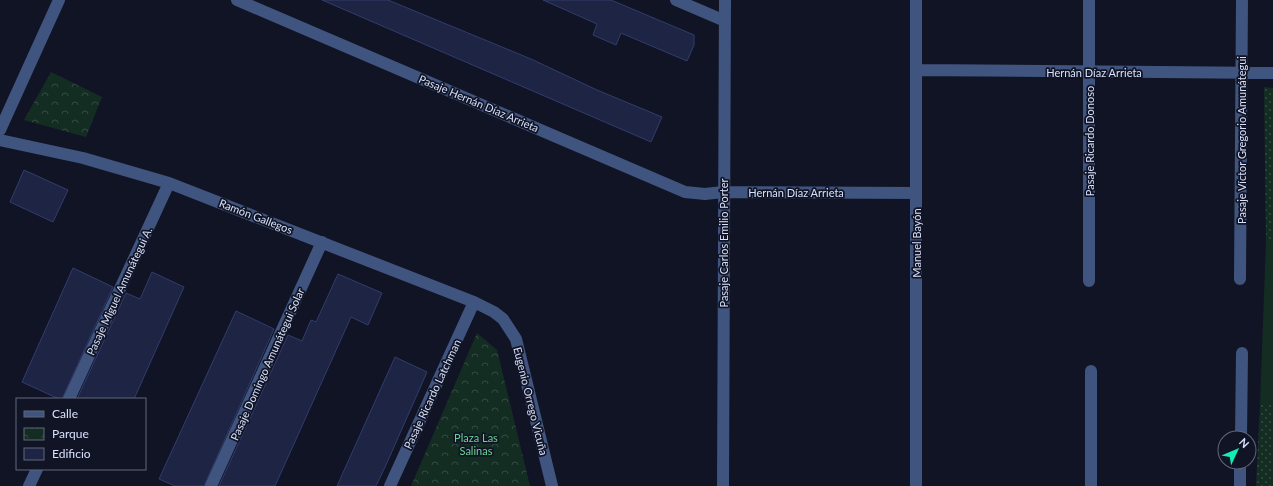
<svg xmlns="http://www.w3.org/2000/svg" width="1273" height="486" viewBox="0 0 1273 486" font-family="Lato,sans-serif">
<defs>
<pattern id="grass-dots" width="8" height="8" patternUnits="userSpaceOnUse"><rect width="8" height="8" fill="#142d23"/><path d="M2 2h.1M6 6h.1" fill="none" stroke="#354b44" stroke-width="1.8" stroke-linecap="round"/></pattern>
<pattern id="park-crowns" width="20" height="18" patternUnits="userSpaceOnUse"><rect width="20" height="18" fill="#142d23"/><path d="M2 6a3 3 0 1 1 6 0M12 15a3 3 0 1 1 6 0" fill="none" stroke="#354b44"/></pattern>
</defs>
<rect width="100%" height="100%" fill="#111424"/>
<path fill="url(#grass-dots)" d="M1264,87L1273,88V240H1266Z
M1260,404H1273V486H1256Z"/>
<path fill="url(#park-crowns)" d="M51,72L102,97L86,137L24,120Z
M477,333L497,350L530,486H411Z"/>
<path fill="#142d23" d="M1266,240H1273V404H1260Z"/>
<path fill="#1e2443" stroke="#323c6e" d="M322,0H388L531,59L597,90L662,117L651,142Z
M543,0H611L694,35V45L687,61L621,33L616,45L593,35L597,24Z
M24,170L68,190L53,222L10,202Z
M73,268L113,287L62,399H59L22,382Z
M152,272L184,287L134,399H77L126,293L140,299Z
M338,274L382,293L368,325L351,317L275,486H219L288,335L302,341L311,320L316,322Z
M236,311L274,329L204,486H175L159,479Z
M395,357L427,372L386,465L376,486H337Z"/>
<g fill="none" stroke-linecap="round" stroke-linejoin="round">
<path stroke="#3f547f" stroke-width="12" d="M237,0L685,192L705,194L723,192L916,193
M676,0L725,21
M916,70L1273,73
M0,130L59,0
M0,140L83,158L169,183L474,302L494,312L503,319L516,339L552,486
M1240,279L1242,0
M1089,281V0
M69,399L169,183
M1241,438L1242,353
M29,486L37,469
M211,486L322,242
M390,486L474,302
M723,486L725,0
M916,486V0
M1091,486V371
M1240,486V462"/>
</g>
<g text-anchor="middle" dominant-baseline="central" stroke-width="3.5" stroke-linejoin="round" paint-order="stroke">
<g font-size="11" fill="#d7e0fc" stroke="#111424">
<text x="1094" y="72">Hernán Díaz Arrieta</text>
<text transform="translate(479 103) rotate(23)">Pasaje Hernán Díaz Arrieta</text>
<text transform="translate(1241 140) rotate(-90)">Pasaje Víctor Gregorio Amunátegui</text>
<text transform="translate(1089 141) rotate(-90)">Pasaje Ricardo Donoso</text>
<text x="796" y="192">Hernán Díaz Arrieta</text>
<text transform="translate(256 216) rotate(21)">Ramón Gallegos</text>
<text transform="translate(723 243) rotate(-90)">Pasaje Carlos Emilio Porter</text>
<text transform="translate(916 243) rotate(-90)">Manuel Bayón</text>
<text transform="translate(119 291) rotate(-65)">Pasaje Miguel Amunátegui A.</text>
<text transform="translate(267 364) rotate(-66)">Pasaje Domingo Amunátegui Solar</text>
<text transform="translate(432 394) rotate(-65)">Pasaje Ricardo Latchman</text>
<text transform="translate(531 401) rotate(76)">Eugenio Orrego Vicuña</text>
</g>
<g font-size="11" fill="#68d692" stroke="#111424">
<text x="476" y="437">Plaza Las<tspan x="476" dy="13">Salinas</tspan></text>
</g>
</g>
<rect x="16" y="398" width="130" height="72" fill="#111424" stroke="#60667a"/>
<rect x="24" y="411" width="20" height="6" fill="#3f547f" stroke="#60667a"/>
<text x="52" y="418" font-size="12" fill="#d7e0fc">Calle</text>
<rect x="24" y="428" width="20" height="12" fill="url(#park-crowns)" stroke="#60667a"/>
<text x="52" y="438" font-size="12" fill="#d7e0fc">Parque</text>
<rect x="24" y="448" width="20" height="12" fill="#1e2443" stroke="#60667a"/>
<text x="52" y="458" font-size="12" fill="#d7e0fc">Edificio</text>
<g transform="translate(1237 450) rotate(46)"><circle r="19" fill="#111424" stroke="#60667a"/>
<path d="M0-3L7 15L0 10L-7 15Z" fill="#13ecb2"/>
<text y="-6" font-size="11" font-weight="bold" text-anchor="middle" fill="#d7e0fc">N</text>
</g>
</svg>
